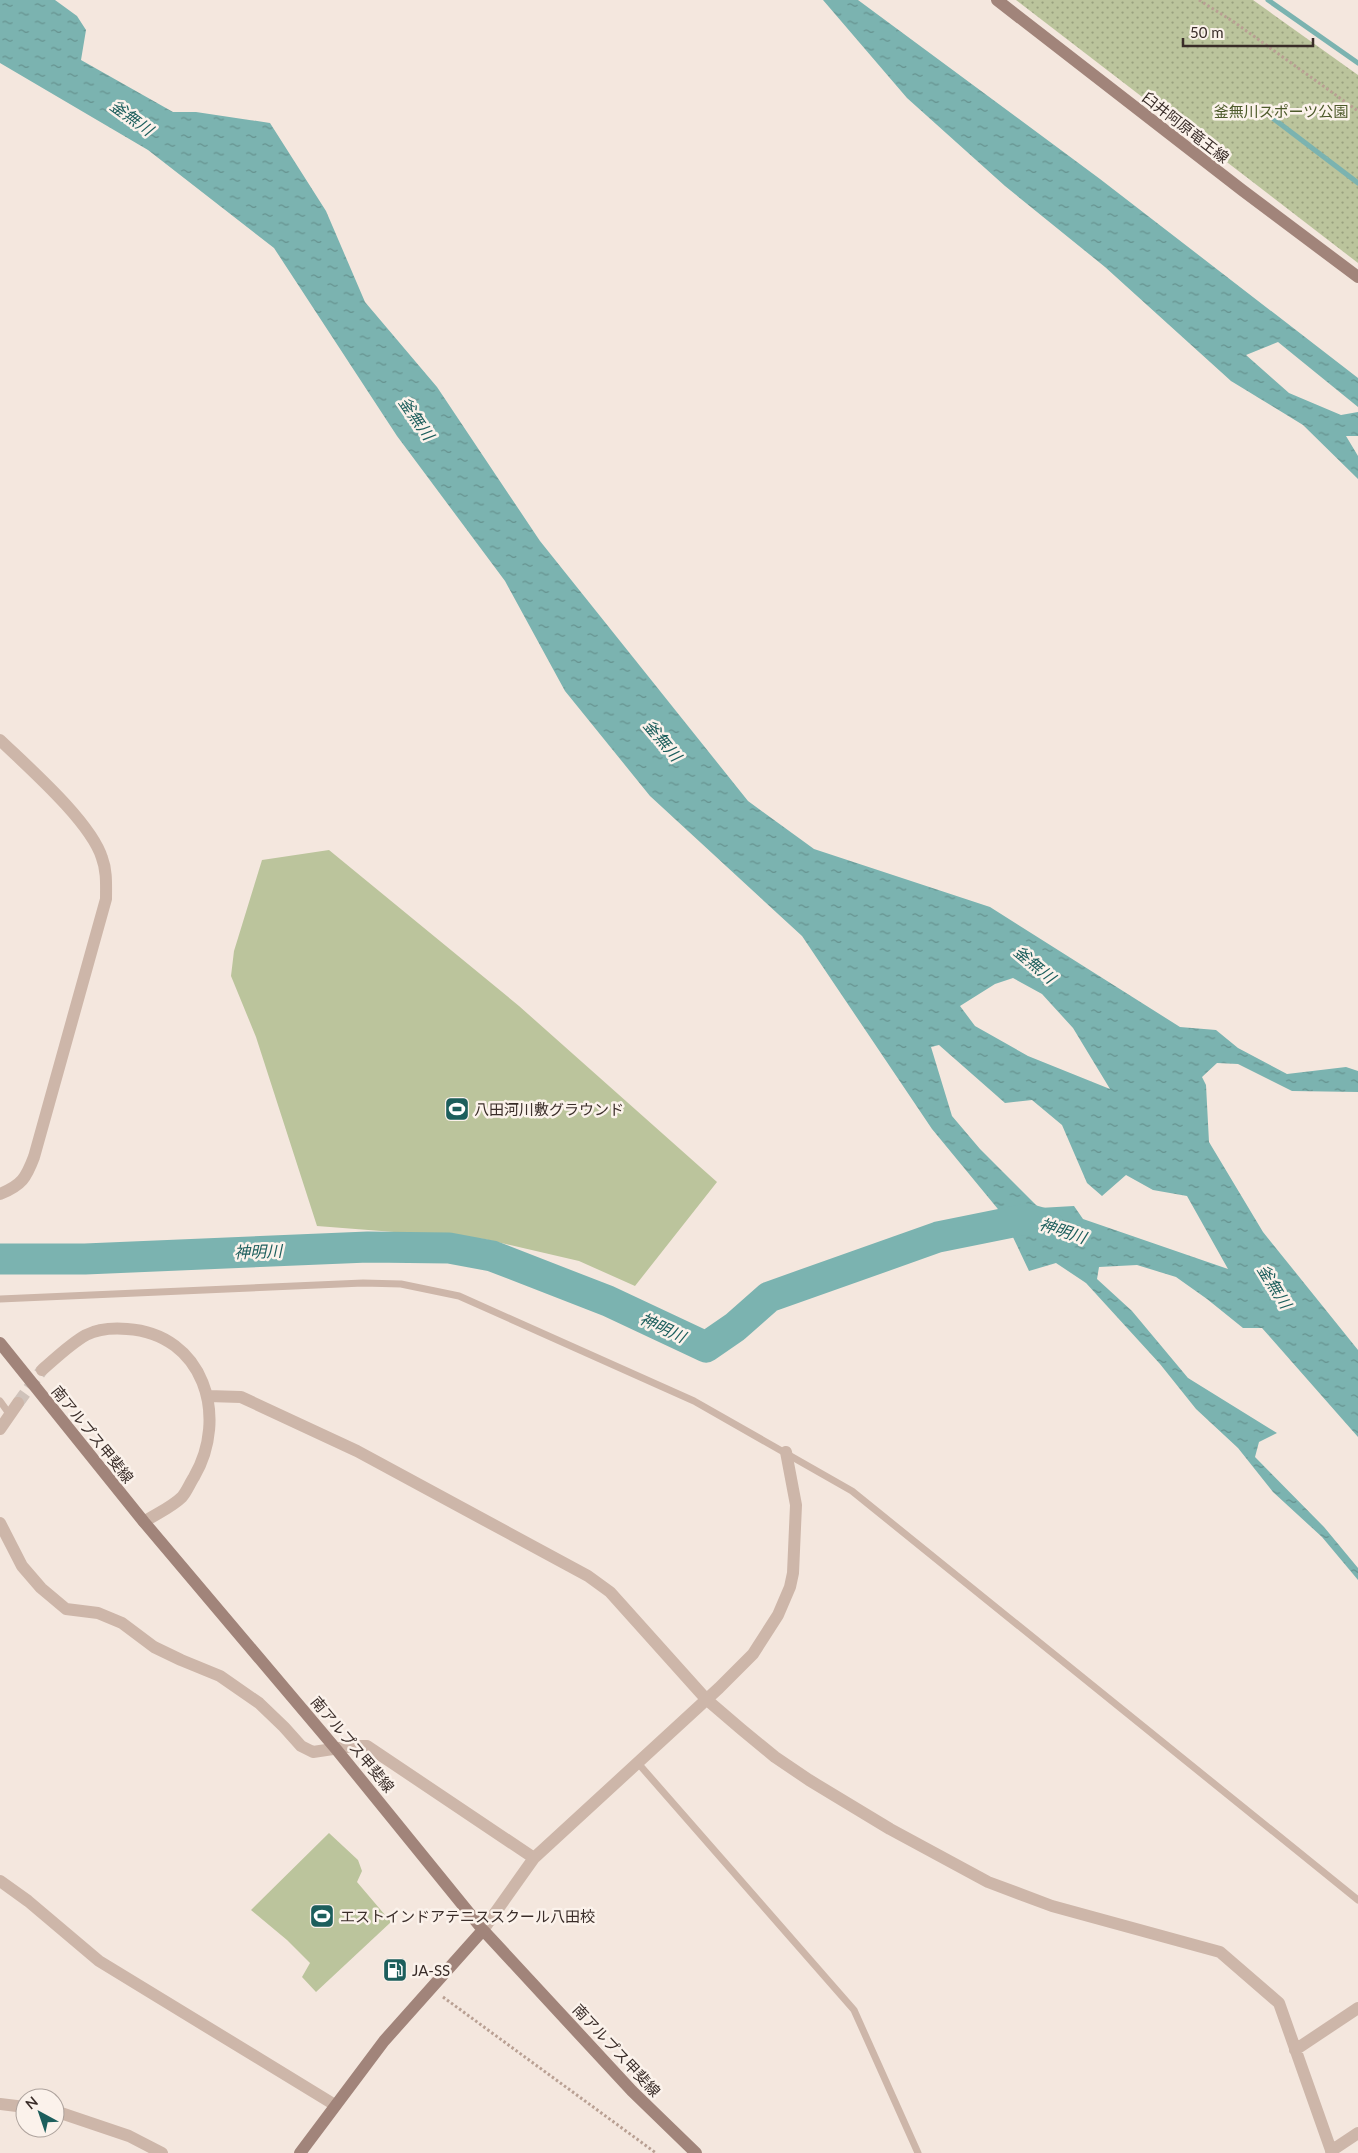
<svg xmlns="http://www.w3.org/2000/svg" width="1358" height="2153" viewBox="0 0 1358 2153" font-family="Lato,'Noto Sans JP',sans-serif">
<defs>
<pattern id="park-dots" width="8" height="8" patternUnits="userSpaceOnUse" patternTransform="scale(1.25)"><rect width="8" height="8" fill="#bbc49c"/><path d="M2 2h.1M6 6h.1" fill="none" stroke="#99a07f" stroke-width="1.8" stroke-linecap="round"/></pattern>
<pattern id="water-ripples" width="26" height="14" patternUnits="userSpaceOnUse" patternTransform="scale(1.25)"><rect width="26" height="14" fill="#7bb3b0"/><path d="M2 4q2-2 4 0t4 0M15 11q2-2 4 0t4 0" fill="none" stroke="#66928f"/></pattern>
</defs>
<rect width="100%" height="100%" fill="#f4e7de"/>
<path fill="url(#park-dots)" d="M1016,0H1253L1358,75V263Z"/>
<path fill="#bbc49c" d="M329,850L519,1006L717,1182L635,1286L579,1261L484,1239L317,1226L256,1037L231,976L234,951L262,860Z
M329,1833L358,1860L362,1871L357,1882L391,1922L316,1992L302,1977L310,1963L287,1940L251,1910Z"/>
<path fill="url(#water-ripples)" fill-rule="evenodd" d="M0,0H55L77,16L86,30L81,60L173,112H196L270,123L326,211L365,302L437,387L540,541L748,801L814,849L990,907L1180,1027L1216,1030L1238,1048L1287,1074L1346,1067L1358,1071V1092L1292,1091L1238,1064L1217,1063L1202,1077L1206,1085L1209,1142L1263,1232L1358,1350V1437L1262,1328H1243L1207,1299L1176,1277L1137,1265L1099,1267L1097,1279L1132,1311L1188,1378L1277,1433L1259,1442L1255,1457L1324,1527L1358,1568V1580L1322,1537L1273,1492L1238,1448L1196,1409L1160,1364L1086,1283L1056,1263L1029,1271L1002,1214L932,1129L802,936L650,796L565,691L505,581L397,436L274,248L148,150L0,63ZM1013,978L1042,994L1073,1028L1110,1089L1028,1056L975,1026L960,1006L995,984ZM939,1045L1005,1103L1032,1100L1062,1125L1087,1183L1102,1196L1126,1175L1153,1190L1187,1196L1228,1269L1083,1219L1074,1206L1039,1208L980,1149L952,1116L931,1047Z
M823,0H858L1100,179L1358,378V407L1278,342L1246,355L1289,393L1341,415L1358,412V436H1346L1358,456V479L1303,425L1231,381L1105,267L1005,186L907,98Z"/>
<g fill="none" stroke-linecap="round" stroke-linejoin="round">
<path stroke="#7bb3b0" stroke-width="5" d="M1268,0L1358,63
M1270,116L1358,183"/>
<path stroke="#7bb3b0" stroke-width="31" d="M0,1259H85L368,1247L449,1248L492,1256L608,1301L706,1347L735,1327L769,1297L938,1237L1027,1219L1048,1225"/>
<path stroke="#cfc2ba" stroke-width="12" stroke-dasharray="12 6" stroke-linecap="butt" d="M18,1403L42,1370"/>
<path stroke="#b9a093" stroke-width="3" stroke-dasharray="2.5 2.5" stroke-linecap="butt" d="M1199,0L1234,22L1358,111
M443,1997L656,2153"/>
<path stroke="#cdb6a9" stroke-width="7" d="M0,1299L363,1283L401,1284L459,1296L694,1401L852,1491L1358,1900
M0,1401L10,1415
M637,1762L854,2010L918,2153"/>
<path stroke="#cdb6a9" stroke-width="12" d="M0,740C28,767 91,822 102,858C107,871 106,885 106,899L34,1157C26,1178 22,1185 0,1194
M42,1370C56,1358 70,1344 86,1335C98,1329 115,1328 127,1329C204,1334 229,1417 194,1477C190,1483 187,1491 182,1497C172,1507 156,1514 144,1522
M208,1396L241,1397L357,1451L588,1576L610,1592L706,1699L741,1729L775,1757L809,1780L890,1829L988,1882L1052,1906L1220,1952L1279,2003L1332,2153
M0,1429L18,1403
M0,1523L22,1566L41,1588L66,1609L98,1613L122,1623L154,1647L181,1660L220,1676L259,1703L284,1727L301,1746L313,1752L353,1746H367L534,1858
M0,1881L28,1901L99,1961L335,2105
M483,1930L534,1858L719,1688L753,1654L778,1615L790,1587L793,1573L796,1505L786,1452
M1295,2050L1358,2008
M0,2104L25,2107
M55,2111L129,2136L162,2153
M1331,2151L1358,2133"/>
<path stroke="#a1847a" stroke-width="12" d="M997,0L1242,190L1358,277
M0,1343L144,1522L336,1749L483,1930L632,2091L696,2153
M300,2153L384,2041L483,1930"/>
</g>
<defs>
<symbol id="stadium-square" viewBox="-11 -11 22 22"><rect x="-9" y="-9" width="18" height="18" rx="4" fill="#1c5e5c" stroke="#fbf2eb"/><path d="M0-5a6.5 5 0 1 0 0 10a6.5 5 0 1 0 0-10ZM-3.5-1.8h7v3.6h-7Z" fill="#fff"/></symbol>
<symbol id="fuel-square" viewBox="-11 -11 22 22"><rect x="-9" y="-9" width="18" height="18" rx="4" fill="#1c5e5c" stroke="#fbf2eb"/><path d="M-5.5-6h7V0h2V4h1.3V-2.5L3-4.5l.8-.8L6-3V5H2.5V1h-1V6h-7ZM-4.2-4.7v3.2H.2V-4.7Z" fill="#fff"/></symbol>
</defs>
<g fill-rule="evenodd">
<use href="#stadium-square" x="443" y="1095" width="28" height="28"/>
<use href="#stadium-square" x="308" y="1902" width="28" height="28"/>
<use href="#fuel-square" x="381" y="1956" width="28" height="28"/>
</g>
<g text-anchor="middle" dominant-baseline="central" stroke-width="5" stroke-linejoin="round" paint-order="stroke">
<g font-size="15" fill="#4d5a2b" stroke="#fbf2eb">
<text x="1281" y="111">釜無川スポーツ公園</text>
</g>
<g font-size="15" fill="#3a2d29" stroke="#fbf2eb">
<text transform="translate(1186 127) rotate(38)">臼井阿原竜王線</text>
<text transform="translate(93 1434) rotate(51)">南アルプス甲斐線</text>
<text transform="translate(353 1744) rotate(50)">南アルプス甲斐線</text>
<text transform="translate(617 2050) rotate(47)">南アルプス甲斐線</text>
</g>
<g font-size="15" fill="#3a2d29" stroke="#fbf2eb" text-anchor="start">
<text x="474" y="1109">八田河川敷グラウンド</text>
<text x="340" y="1916">エストインドアテニススクール八田校</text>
<text x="412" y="1970">JA-SS</text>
</g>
<g font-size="16" font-style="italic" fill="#1c5e5c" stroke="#fbf2eb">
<text transform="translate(132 117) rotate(36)">釜無川</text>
<text transform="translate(417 418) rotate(55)">釜無川</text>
<text transform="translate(663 740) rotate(50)">釜無川</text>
<text transform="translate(1035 964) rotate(40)">釜無川</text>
<text transform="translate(1063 1230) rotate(18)">神明川</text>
<text transform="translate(258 1251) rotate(-2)">神明川</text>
<text transform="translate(1275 1286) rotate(58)">釜無川</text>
<text transform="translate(663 1327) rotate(25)">神明川</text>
</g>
</g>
<g transform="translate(40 2113) rotate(320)"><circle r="24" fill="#fbf2eb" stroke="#aea39d"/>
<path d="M0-4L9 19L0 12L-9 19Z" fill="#1c5e5c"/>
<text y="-8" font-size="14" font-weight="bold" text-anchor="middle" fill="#3a2d29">N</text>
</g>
<path d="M1183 38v8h130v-8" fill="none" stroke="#3a2d29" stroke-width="2.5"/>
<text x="1190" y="38" font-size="15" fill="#3a2d29" stroke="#fbf2eb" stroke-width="4" paint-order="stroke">50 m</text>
</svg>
